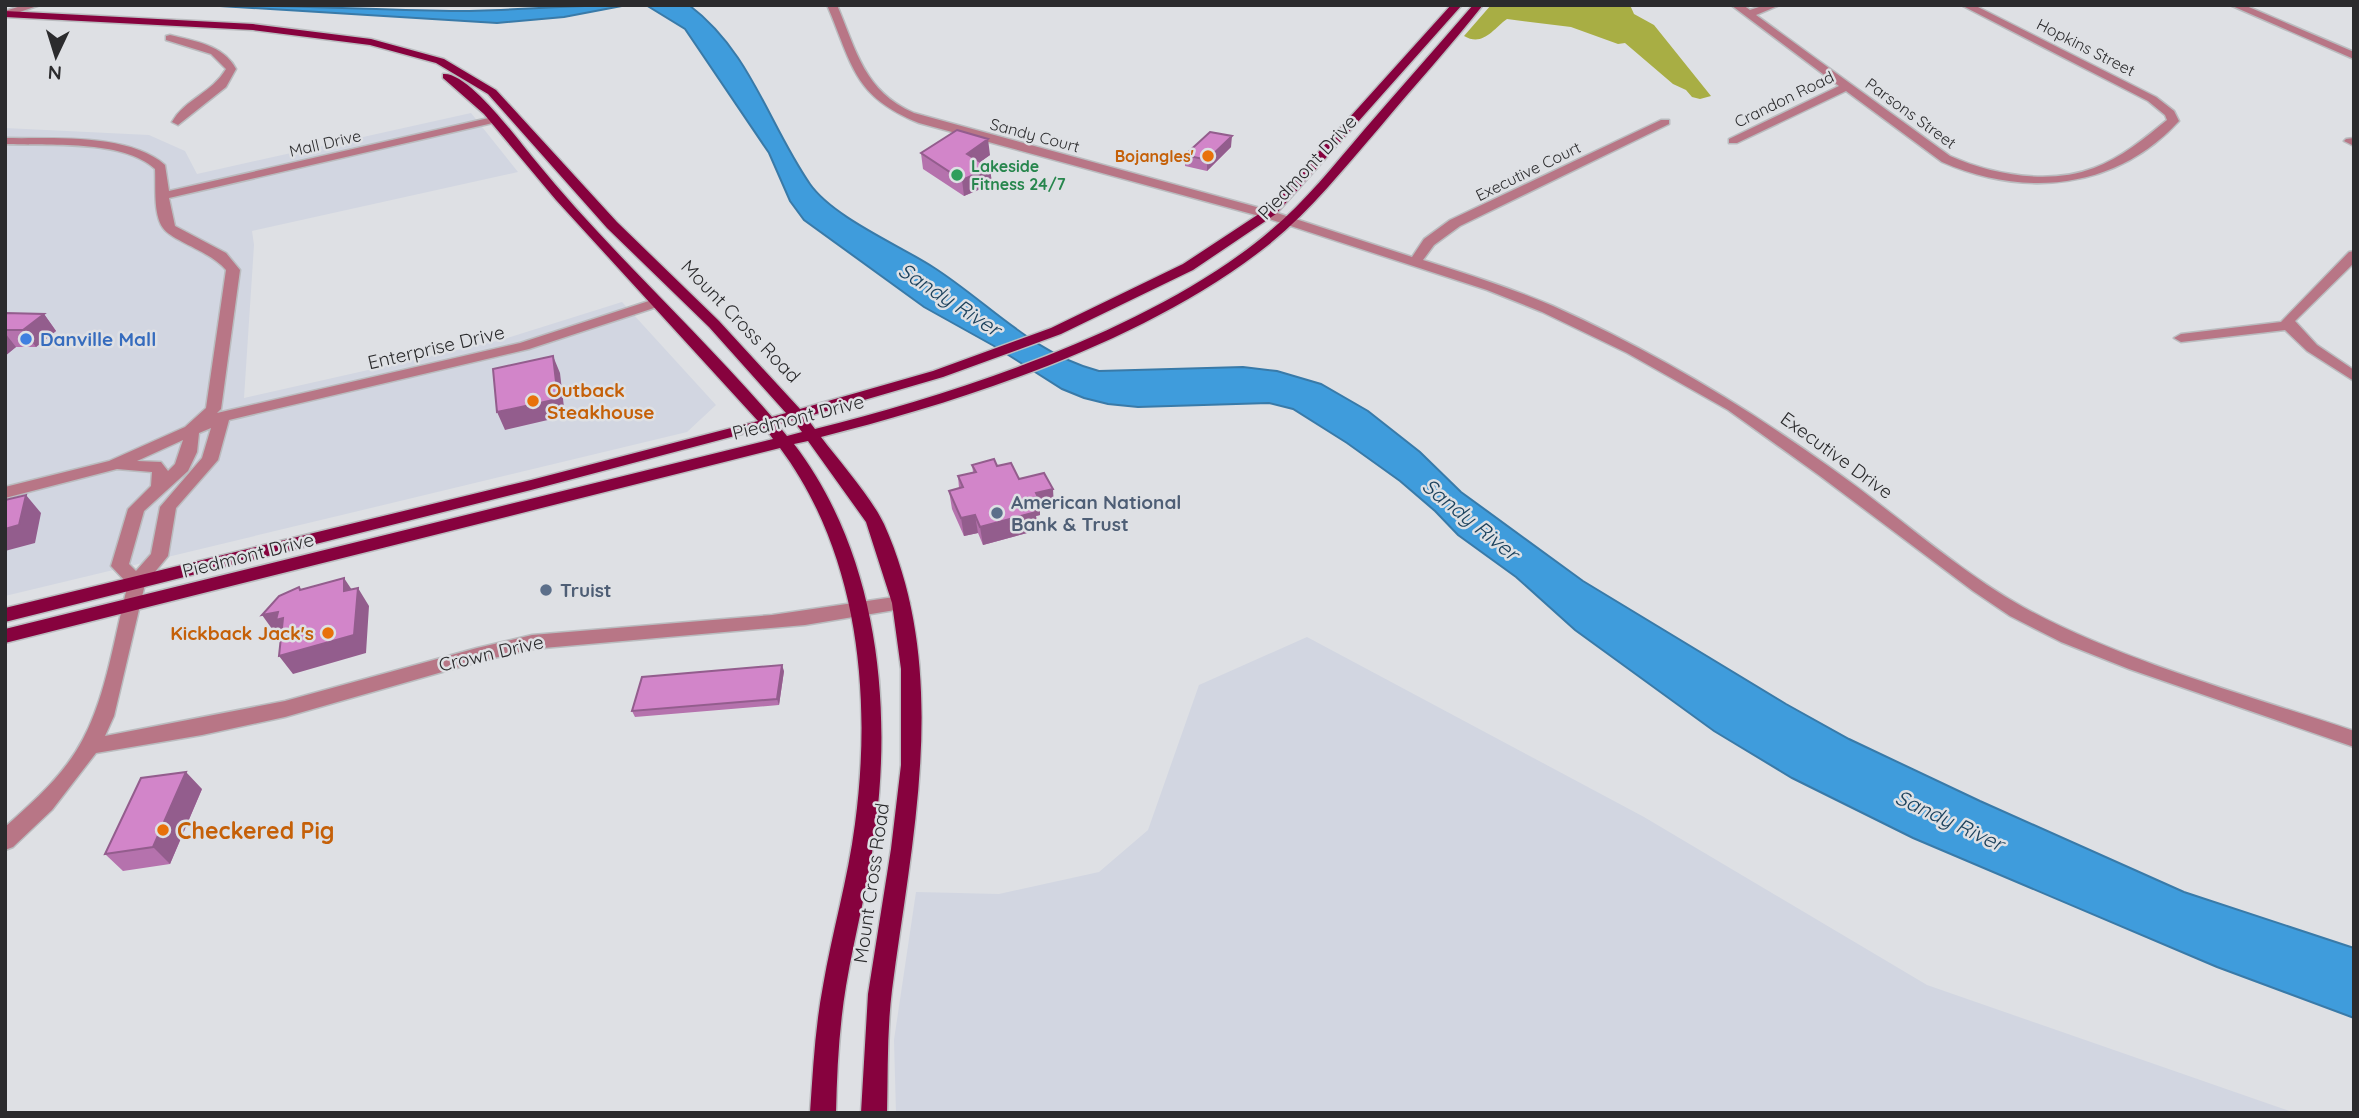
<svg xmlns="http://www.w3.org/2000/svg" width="2359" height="1118" viewBox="0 0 2359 1118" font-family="Quicksand,sans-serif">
<rect width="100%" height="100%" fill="#dee0e4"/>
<path fill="#d2d6e1" d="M471,113L518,172L252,231L254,245L244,398L501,340L622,302L716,405L687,432L5,596V128L149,135L185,151L197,174Z
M1307,637L1644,817L1927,985L2295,1113H896L894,1040L916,892L999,894L1099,872L1148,830L1199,685Z"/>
<path fill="#a8ae44" d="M1491,5H1630L1634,14L1654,25L1711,96L1700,99L1692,97L1686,90L1673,84L1625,43L1618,44L1571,27L1507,19C1493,29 1483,47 1464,36Z"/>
<path fill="#3f9cdc" stroke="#397aa8" stroke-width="2" d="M204,5C287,5 369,10 451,11C510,11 568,5 627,5L564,17L497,23Z
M646,5H689C751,52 768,123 810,184C833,217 899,245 933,267C988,302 1033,354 1099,371L1243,367L1277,371L1321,384L1368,411L1420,452L1461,492L1583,581L1786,704L1849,739L1980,801L2184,892L2354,948V1018L2217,967L1913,838L1792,778L1714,731L1575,630L1516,577L1458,535L1435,511L1400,481L1347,443L1293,409L1269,403L1138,407L1108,404L1084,398L1062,389L994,346L924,307L804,220L790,201L769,153L685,29Z"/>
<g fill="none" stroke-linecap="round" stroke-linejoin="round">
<defs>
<path id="minor" d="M24,5H40L5,17V11Z
M827,5H837C857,52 864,91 914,113L1271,211L1412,257L1424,239L1450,220L1661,120H1669V124L1460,226L1434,245L1423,260C1467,274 1511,288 1553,306C1651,350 1743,405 1831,468C1895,513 1954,568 2023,607C2121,661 2247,695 2354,731V747L2129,669L2061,642L2010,616L1973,591L1820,476L1728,410L1627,353L1542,312L1487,290L1263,217L919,123C853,96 853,66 827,5Z
M1731,5H1743L1750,10L1765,5H1780L1756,15L1950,156C1993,175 2049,185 2094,168C2121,158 2145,138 2167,120L2165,115L2148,101L1961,5H1974L2156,97L2174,111L2179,121C2116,190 2024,198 1942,162L1846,91L1737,143H1729V139L1839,86Z
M2230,5H2244L2354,52V59Z
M170,35C194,41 224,45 236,69L226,87L178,125L172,122C185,99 212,93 226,69L211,54L166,40V36Z
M493,117L497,118V122L169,198L175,226L226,253L240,270L221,409L217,413L520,343L655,299L662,303L660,306L529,349L229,420L218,460L176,508L168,556L145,584L114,716L105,736L285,701L477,648L532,635L772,615L901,596L907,598L910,603L907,608L805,625L532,649L477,662L285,717L202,735L96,753L52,810L13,847L5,850V827C34,801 65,774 83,739C107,694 115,633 128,584L111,566L128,509L151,486L152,472L117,469L5,498V487L109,461L185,427L206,408L226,270C210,251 172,241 163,228C153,214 156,186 155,169C123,139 47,146 5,144V138C52,139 129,133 165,165L169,191ZM211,428L202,458L160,507L151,554L136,571L129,564L144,511L188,471L197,452L199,433ZM183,440L175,464L168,471L161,462L137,461Z
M2354,138V146L2344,141L2346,139Z
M2354,251V263L2295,321L2317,345L2354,370V381L2307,351L2285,330L2181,342L2174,338L2181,334L2281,322L2349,252Z"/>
<path id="major" d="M1451,5H1462L1276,214L1193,270L1061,334L943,377L806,417L815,429C960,393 1156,328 1270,231C1306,201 1334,165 1364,130C1400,88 1437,47 1473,5H1483C1450,47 1414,86 1380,127C1344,168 1310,212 1267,246C1147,341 968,400 821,437C840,462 871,497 884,524C951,673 912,836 892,990C887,1030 888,1072 887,1113H861L868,994L891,849L901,765V669L892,603L866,522L808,441L794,444C875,550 892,695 876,824C870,879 855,932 846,986C839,1028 837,1070 836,1113H810C813,1070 815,1028 823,986C832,932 848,879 855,824C872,697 859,554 780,448L5,643V629L773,439L765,428L531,490L5,622V608L531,480L758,421L556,200L484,114L443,78V74C468,71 518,140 534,159C608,250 695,328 772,417L786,413L709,327L607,228L488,94L436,63L370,45L253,30L5,17V11L253,24L371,39L444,59L496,90L617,222L719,321L800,409L933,371L1051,328L1183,264L1268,208ZM793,420L802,432L787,436L778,425Z"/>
</defs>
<use href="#minor" stroke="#babcbf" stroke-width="3"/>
<use href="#major" stroke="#babcbf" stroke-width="3"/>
<use href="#minor" fill="#b87686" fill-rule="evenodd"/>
<use href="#major" fill="#87023e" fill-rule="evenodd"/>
</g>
<path fill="#b572ad" d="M1231,147L1207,171L1185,166V155Z
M921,153L990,155L980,162L990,168L992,184L964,196L923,169Z
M5,313L44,314L56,331L36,347H16L5,356Z
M972,465L997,466L1019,479L1054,506L1040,510V515L1036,516L1038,530L983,545L978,533L964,536L952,509L949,491L959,488L958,476L973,472Z
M784,671L779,705L635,717L632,711Z
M202,789L170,864L123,871L105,854Z"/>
<path fill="#935d8d" d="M1232,136L1231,147L1207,171V160Z
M988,139L990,155L969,170L967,154Z
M990,168L992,184L964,196L962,180Z
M44,314L56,331L36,347L23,330Z
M5,333L16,347L5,356Z
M553,356L560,373L565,416L505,430L497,412Z
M1053,489L1054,506L1040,510V515L1036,516L1038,530L983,545L980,527L1029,499L1036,493Z
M26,495L41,513L35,543L5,551V529Z
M975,515L978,533L964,536L961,518Z
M344,578L356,596L344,591Z
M358,588L369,606L366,653L293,674L279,656Z
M278,612L296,636L284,631L275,633L262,615Z
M782,665L784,671L779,705L777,699Z
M186,772L202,789L170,864L153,847Z"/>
<path fill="#d285c9" stroke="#935d8d" stroke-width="2" d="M957,130L988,139L967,154L990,168L962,180L921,153Z
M1210,132L1232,136L1207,160L1185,155Z
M5,313L44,314L23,330H5Z
M553,356L558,399L497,412L493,369Z
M994,459L997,466L1011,463L1019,479L1044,473L1053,489L1036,493L1038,497L1029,499L1036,512L980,527L975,515L961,518L949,491L963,487L958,476L976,472L972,465Z
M26,495L19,525L5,529V500Z
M344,578V591L358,588L354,635L279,656L283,618L276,620L278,612L262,615L279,596L299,587L300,590Z
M782,665L777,699L632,711L642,677Z
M186,772L153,847L105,854L141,778Z"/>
<g fill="#e8710a" stroke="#dee0e4" stroke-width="2.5">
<circle cx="1208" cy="156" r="7"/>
<circle cx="533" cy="401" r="7"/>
<circle cx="328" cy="633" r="7"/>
<circle cx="163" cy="830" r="7"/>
</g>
<circle fill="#2e9e5b" stroke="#dee0e4" stroke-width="2.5" cx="957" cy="175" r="7"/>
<circle fill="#3f7fe0" stroke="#dee0e4" stroke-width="2.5" cx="26" cy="339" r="7"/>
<g fill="#5c6f8a" stroke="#dee0e4" stroke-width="2.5">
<circle cx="997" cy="513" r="7"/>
<circle cx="546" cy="590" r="7"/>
</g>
<g text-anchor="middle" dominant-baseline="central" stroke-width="5" stroke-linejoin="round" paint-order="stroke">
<g font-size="16" fill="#2b2b2d" stroke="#dee0e4">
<text transform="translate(2086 47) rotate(27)">Hopkins Street</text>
<text transform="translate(1784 99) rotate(-26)">Crandon Road</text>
<text transform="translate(1911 113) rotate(36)">Parsons Street</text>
<text transform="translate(1035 135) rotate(15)">Sandy Court</text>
<text transform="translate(325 143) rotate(-13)">Mall Drive</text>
<text transform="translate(1528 171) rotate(-26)">Executive Court</text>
</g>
<g font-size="16" font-weight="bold" fill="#c56008" stroke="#dee0e4" text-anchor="end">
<text x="1194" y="156">Bojangles'</text>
</g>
<g font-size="16" font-weight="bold" fill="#27864d" stroke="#dee0e4" text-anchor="start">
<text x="971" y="166">Lakeside<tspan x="971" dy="18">Fitness 24/7</tspan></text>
</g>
<g font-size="19" fill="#2b2b2d" stroke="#dee0e4">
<text transform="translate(1307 167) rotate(-47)">Piedmont Drive</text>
<text transform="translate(741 321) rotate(46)">Mount Cross Road</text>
<text transform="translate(436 347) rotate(-13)">Enterprise Drive</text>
<text transform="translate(798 417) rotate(-14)">Piedmont Drive</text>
<text transform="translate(1837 455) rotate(36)">Executive Drive</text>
<text transform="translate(248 555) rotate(-14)">Piedmont Drive</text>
<text transform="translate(491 653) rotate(-13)">Crown Drive</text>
<text transform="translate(871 883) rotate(-82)">Mount Cross Road</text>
</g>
<g font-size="19" font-weight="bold" fill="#366cbe" stroke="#dee0e4" text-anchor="start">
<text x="40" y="339">Danville Mall</text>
</g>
<g font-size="19" font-weight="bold" fill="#c56008" stroke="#dee0e4" text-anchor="start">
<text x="547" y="390">Outback<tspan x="547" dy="22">Steakhouse</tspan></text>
<text x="314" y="633" text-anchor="end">Kickback Jack's</text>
</g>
<g font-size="19" font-weight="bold" fill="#4e5e75" stroke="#dee0e4" text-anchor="start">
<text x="1011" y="502">American National<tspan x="1011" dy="22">Bank &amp; Trust</tspan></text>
<text x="560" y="590">Truist</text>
</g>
<g font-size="21" font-style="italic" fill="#1b415c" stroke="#dee0e4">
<text transform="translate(950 299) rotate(33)">Sandy River</text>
<text transform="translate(1471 519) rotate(39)">Sandy River</text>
<text transform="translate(1950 820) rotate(25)">Sandy River</text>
</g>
<g font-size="23" font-weight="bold" fill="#c56008" stroke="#dee0e4" text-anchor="start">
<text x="177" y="830">Checkered Pig</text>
</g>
</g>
<rect width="2359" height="1118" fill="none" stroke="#2b2b2d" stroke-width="14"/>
<g transform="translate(56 56) rotate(184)" stroke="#dee0e4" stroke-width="5" paint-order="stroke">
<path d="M0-5L12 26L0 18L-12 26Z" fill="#2b2b2d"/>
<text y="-10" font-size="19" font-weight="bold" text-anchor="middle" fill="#2b2b2d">N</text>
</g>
</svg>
